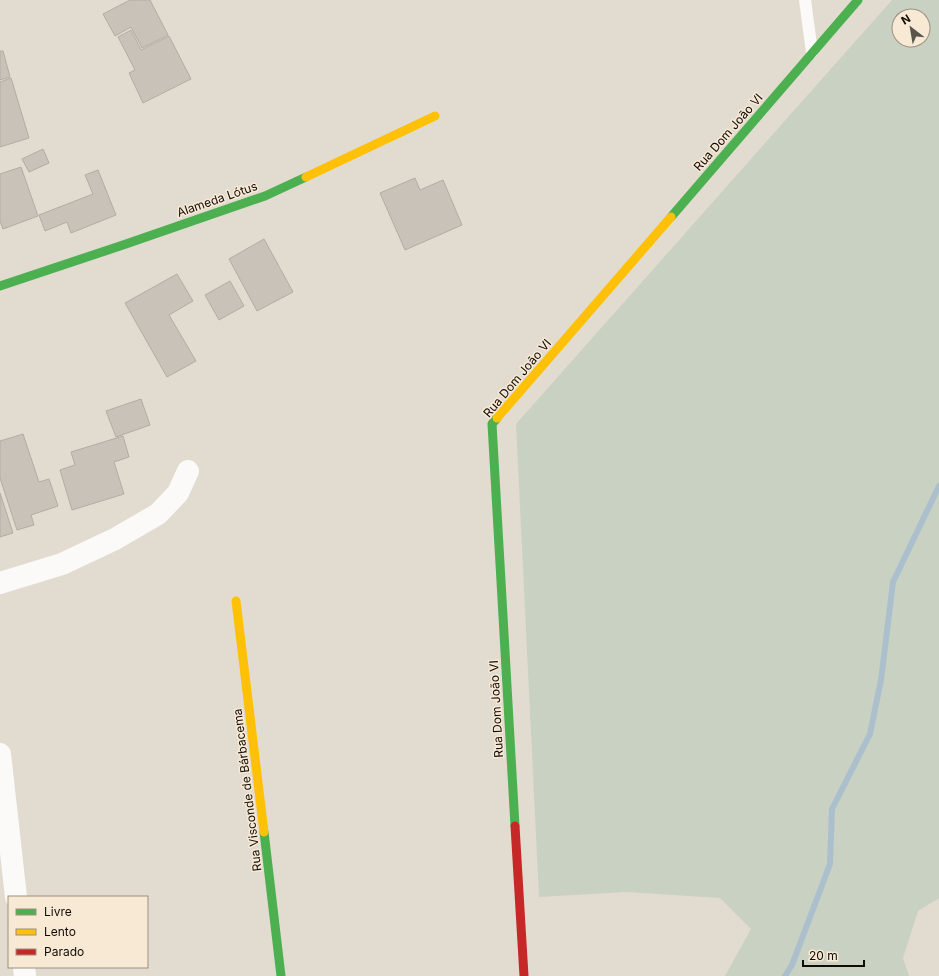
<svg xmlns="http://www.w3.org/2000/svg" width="939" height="976" viewBox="0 0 939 976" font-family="Inter,sans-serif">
<rect width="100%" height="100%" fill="#e2dbd0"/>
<path fill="#c9d1c3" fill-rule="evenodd" d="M892,0H939V898L918,911L903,958L909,976H725L751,929L720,898L626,892L539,897L516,424ZM899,16H923V40H899Z"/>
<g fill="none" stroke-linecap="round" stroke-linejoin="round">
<path stroke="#abc0cc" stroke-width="6" d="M785,976L792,965L830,864L832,809L870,734L881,680L893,582L939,486"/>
</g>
<path fill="#c9c2b8" stroke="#b2aca3" d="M130,0H150L168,35L142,48L131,27L115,36L103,14Z
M131,30L141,50L169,36L191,79L143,103L129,73L135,70L118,37Z
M0,51H3L10,77L0,80Z
M11,78L29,138L0,147V82Z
M43,149L49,163L29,172L22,159Z
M21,167L38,216L3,229L0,221V174Z
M98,170L116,215L71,233L67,222L45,231L39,215L93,194L85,175Z
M415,178L420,190L443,180L462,225L405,250L380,193Z
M264,239L293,292L257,311L229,259Z
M177,274L193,301L169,315L196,361L167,377L125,303Z
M230,281L244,306L219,320L205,295Z
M141,399L150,425L116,437L106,411Z
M23,434L39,482L49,479L58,506L31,515L34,525L17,530L0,478V441Z
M123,436L129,457L114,462L124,494L72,510L60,470L75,465L71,452Z
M0,493L13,533L0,537Z"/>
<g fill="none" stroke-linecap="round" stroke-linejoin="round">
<path stroke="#fbfaf8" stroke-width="12" d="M805,0L812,52"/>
<path stroke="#fbfaf8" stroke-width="22" d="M0,583L62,564L115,539L158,514L178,493L188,471
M0,754L16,897
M24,967L25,976"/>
<path stroke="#4caf50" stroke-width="9" d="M671,217L858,0
M0,286L123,245L265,196L306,177
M497,418L492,424L515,826
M264,832L281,976"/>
<path stroke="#ffc107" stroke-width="9" d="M306,177L435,116
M497,418L671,217
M236,601L264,832"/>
<path stroke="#c62828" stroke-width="9" d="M515,826L524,976"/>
</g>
<g text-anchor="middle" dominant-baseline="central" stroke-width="3" stroke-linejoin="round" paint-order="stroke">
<g font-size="12" fill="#100b05" stroke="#f8e9d5">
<text transform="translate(728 132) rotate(-49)">Rua Dom João VI</text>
<text transform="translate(217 199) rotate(-19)">Alameda Lótus</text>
<text transform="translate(517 378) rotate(-50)">Rua Dom João VI</text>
<text transform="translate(496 709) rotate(-93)">Rua Dom João VI</text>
<text transform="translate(247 790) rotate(-97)">Rua Visconde de Bárbacema</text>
</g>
</g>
<rect x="8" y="896" width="140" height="72" fill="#f8e9d5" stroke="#9b9082"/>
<rect x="16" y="909" width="20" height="6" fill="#4caf50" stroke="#9b9082"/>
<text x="44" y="916" font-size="12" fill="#100b05">Livre</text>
<rect x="16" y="929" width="20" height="6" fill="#ffc107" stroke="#9b9082"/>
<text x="44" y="936" font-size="12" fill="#100b05">Lento</text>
<rect x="16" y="949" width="20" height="6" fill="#c62828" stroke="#9b9082"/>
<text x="44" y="956" font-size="12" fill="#100b05">Parado</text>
<g transform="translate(911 28) rotate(329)"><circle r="19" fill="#f8e9d5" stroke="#9b9082"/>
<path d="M0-3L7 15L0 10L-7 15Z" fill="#5a544c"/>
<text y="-6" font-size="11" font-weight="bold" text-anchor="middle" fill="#100b05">N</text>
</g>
<path d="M803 960v6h61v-6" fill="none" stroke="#100b05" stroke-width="2"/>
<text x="809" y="960" font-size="12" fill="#100b05" stroke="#f8e9d5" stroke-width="3" paint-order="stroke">20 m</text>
</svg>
